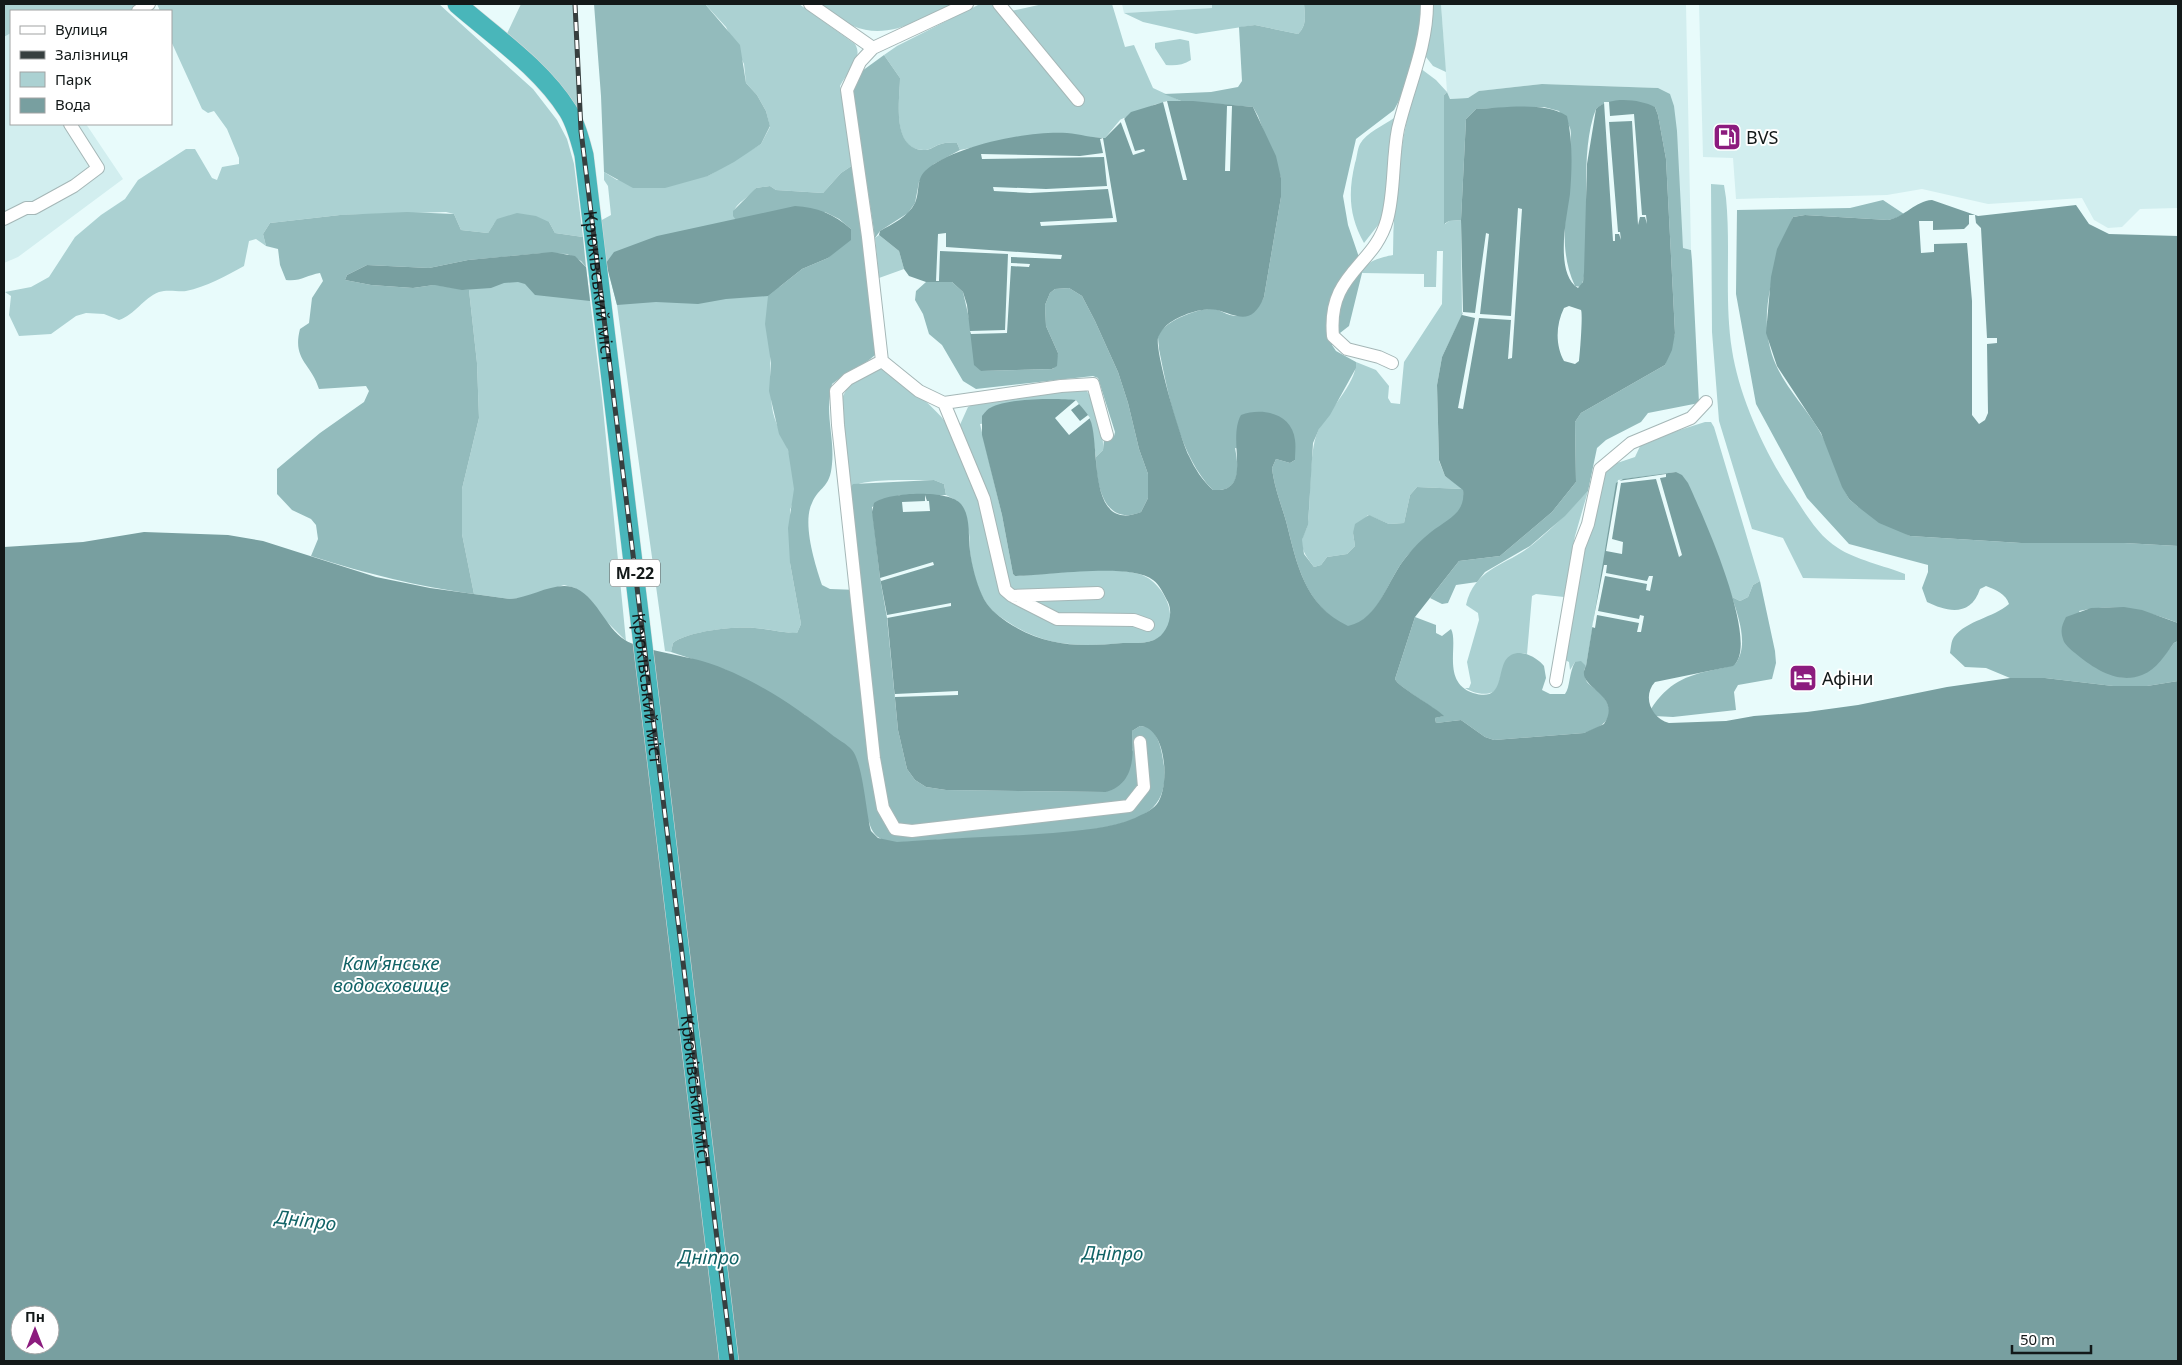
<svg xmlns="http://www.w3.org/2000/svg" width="2182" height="1365" viewBox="0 0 2182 1365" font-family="'Noto Sans',sans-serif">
<rect width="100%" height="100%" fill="#e8fbfb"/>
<path fill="#d2eeef" d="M1122,4H1212V8L1124,13Z
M1441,4H1686L1691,250L1683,248L1681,225L1658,88L1542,84L1480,91L1468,98L1450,99L1447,92Z
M1699,4H2178V208L2140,209L2122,227L2108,228L2094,220L2082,198L1988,204L1922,189L1887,195L1736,199L1733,158L1703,157Z
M11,33V124H86L123,179L18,257L4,263V37Z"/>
<path fill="#abd1d2" d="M4,4H141L130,11H11V33L4,37Z
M157,4H439L533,89L557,120L567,139L574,164L583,237L555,233L549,222L494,224L488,233L461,230L454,214L446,212L340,215L270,223L263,234L266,246L256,239L249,241L244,266C226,276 206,287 186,291C178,292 168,289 159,292C143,298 135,315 119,320L104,314L86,313L76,316L51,334L19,336L9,315L11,296L5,292L31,287L49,277L75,237L101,215L125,199L138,180L186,149H195L212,178L217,180L222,167L239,164V158L227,129L214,111L208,113L202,109L171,41V11H160Z
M521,4H573L579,123L504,40Z
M705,4H799L855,44C864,59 847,72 840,86L853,165L841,173L823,193L776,190L770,186L756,188C749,199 734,202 733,216L795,206C783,272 764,340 772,407C774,423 783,435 788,450C794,467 798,493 790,510V563L801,624L797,633C783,633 770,629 755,628C736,626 688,631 673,643L671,652L665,651L617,305L606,263L600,221L611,215L608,186L604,180V172L617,180L708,176L761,144L770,127L766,111L757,95L746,83L744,64L726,27Z
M821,4H952C921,19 888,41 853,26C842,22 831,11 821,4Z
M980,4H994L1002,13L1043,4H1112L1125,47L1134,45L1153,88L1181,101L1156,104L1120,120L1105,138L1040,134L960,150L957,143C952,143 946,142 941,144C936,145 932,149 926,150C890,152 900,99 900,78L884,55L897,46Z
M1212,4H1304C1305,16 1307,25 1298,34L1255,25L1196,34L1143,22L1124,13L1212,8Z
M1432,4H1441L1446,72L1433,66L1426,57Z
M1180,39L1189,41L1191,60C1183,65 1175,66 1166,65L1155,48V43Z
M1420,68L1436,80L1447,92L1444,95L1445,224L1449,221L1461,220L1462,315L1442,357L1437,385L1439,461L1445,476L1463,489L1417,487L1410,495L1404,523L1389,524L1368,515L1353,533L1355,546L1347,554L1327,557L1321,565L1314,567C1308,559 1301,551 1302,540C1303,534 1308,528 1308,522C1311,498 1309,450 1318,431C1327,412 1357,383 1356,362L1376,370L1389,386L1388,398L1391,403L1400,404L1404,362L1442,304L1443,251H1437L1436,287H1424V274L1362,273C1365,261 1382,257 1393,255C1393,192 1402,128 1420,68Z
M1394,118L1395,128L1386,215L1364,243C1349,216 1348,193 1355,163C1357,158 1357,150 1360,144C1366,133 1384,125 1394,118Z
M1711,184L1724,185L1726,198C1731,248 1724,300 1732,350C1739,396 1765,454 1792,493C1804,511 1818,536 1838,548C1854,559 1885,566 1905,574V580L1803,578L1783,538L1752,529L1719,421L1712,332Z
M879,235L899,251L904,269L879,278L875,238Z
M586,267L602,398L626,641L605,620L591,601L575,588L564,585L523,598L510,599L474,594L462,534V489L479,418L477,363L469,290L347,275Z
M881,369C899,377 939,410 949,427H959L968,407L974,404L1084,388C1098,402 1104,431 1103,450L1096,457L1090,418L1083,410L980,424L1002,515L1013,574L1015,576C1055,575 1100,564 1139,574C1165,581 1186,627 1154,640C1145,644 1133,643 1124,643C1080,647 1045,647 1008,622C1002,618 995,614 990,608C978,594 972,570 970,552C969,546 970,539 969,533C966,522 961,511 957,501L946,495L944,484L934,480C916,481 860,477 849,489L842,398L849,384L857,378Z
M1705,422H1711L1714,427L1760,581L1753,585L1748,597L1740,601L1732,597L1716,552L1676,472L1618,480L1586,666L1575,662L1570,670L1569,662L1565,660L1583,553L1605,473L1617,463L1635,457L1642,442Z
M1588,491L1575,536L1564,597L1536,594L1532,596L1527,654L1522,653C1516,660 1508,666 1502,673C1499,678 1500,684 1497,688C1491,698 1472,693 1465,688H1469L1471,683L1467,662L1479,620L1478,613L1466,605C1475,567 1506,566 1532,545C1552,529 1570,510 1588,491Z"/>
<path fill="#93bbbc" d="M594,4H705L740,45L746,83L757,95L766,111L770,126L761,144L734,162L708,176L665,188H633L604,172L601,96Z
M1304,4H1422L1417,49L1402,95L1394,110L1356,139L1343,196L1348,225L1363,269L1349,326L1340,333L1332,345L1336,351L1356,362V368L1330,415L1319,429L1313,443L1308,525L1302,540L1304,554L1314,567L1321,565L1327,557L1347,554L1355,546L1353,533L1355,524L1369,515L1389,524L1404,523L1410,495L1417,487L1463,489C1464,495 1465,500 1463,505C1458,519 1419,542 1407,556C1387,579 1380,620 1348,627C1304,605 1297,564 1286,521C1281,504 1274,486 1272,468L1276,459L1290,463L1295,460L1235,448C1239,469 1241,492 1213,490C1180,458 1168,394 1159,349C1159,345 1158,340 1158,337C1162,321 1201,307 1215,309C1220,310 1225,314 1230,315C1245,319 1258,310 1264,297L1281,197V178L1258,116L1253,107L1181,101L1164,94L1211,92L1238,87L1242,81L1239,27L1255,25L1298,34C1307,25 1305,16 1304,4Z
M884,55L900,78C900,99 890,152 927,150C932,149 936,145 941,144C946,142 952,143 957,143L960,150L934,164L919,182L915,203L908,213L880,231L875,238L852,86L862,71Z
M1542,84L1658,88L1670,94L1674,106L1677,131L1683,248L1691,250L1692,261L1699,403L1648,413L1641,422L1606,440L1597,448L1588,491L1565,516L1530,546L1485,572L1477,582L1456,585L1448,603L1442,604L1430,598L1459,561L1500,556L1552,512L1576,482L1575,422L1581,413L1665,365L1675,333L1666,159L1658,115L1655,107C1637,105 1610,95 1596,109C1581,146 1588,208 1586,248C1585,261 1586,275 1581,287L1575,286C1554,241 1572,198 1570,151C1570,144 1572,134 1570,128C1568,122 1562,116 1559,111L1544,107L1476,109L1466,119L1461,220L1449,221L1444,224V95L1447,92L1450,99L1468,98L1479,91Z
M853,165L875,337V355C862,367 846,373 832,384C831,391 829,399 829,407C829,426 834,444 832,464C830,489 819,486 812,503C802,523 815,564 822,585L830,589L858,590L849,489L853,484L934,480L944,484L946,495H900L872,507L880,578L887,618L898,730L907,769L915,780L926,787L946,790L1106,792L1133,750L1132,731L1140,726L1150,727C1160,738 1162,753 1164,766C1166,783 1163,800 1149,811C1117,837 996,837 952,839C930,840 909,843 887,842C876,837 872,833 869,822L805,715L726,670L671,652L673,643C688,631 735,626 755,628C769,629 783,633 797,633L801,624L790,563L788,528L794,489L788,450L779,434L769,391L771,363L765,324L768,296L802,269L828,258L851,229L839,219L825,212L765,214L736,220L733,216V211L756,188L770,186L776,190L823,193L841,173Z
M1883,200L1904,214L1896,218L1888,220L1805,215L1793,217C1776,264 1754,316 1776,365C1787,389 1807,409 1820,432C1832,453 1837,478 1849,499L1857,506L1910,536L2021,543H2124L2178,546V623C2143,610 2116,603 2079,611L2118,677C2147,680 2158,663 2174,643L2178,641V681L2147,686H2113L2045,678H2010L1986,668L1965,667L1950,653C1951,648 1951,641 1954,637C1967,620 1993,618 2009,604C2006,594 1996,590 1986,586L1980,589C1971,617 1947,612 1927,602L1922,588L1928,572V565L1849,544L1807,498L1756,404L1736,294L1737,210L1850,208Z
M407,212L454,214L461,230L488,233L497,219L517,213L536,216L549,222L555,233L583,237L586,267L581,261L567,254L544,253L468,260L429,268L367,265L347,275L345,280L371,285L413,288L434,285L469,290L477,363L479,418L462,489V534L474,594C415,586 368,574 311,556L318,539L316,525L311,519L292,510L277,494V469L320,433L364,402L369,391L366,386L319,389C311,363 292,360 300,329L309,323L312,298L323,281L320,273C307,275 300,282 286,280L280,265L278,249L266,246L263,234L270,223L340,215Z
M936,281L952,282L963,292L981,371L1053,369L1058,353L1046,326L1045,305L1050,293L1055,289L1069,288L1082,296L1095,321L1118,372L1128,403L1139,449L1148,474V498L1141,512C1104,527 1096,484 1096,457L1103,450L1104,439L1114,436L1115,432L1098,378L1093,376L976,389L963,381L942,345L929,334L923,314L915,300L916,291L926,282Z
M1760,581L1775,651L1776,663L1772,679L1738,685L1734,692L1736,710L1673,717L1654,716L1651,709C1668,683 1685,676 1713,670C1721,668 1730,667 1736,663C1749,645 1738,616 1732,597L1740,601L1748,597L1753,585Z
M1415,617L1436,625V633L1442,636L1451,629C1459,644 1441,682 1473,693C1503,702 1497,676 1505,661C1515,645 1536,656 1544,666L1546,678L1542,690L1550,694H1565C1570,688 1569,672 1575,662L1581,661L1586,666L1584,670C1585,674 1585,679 1587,682C1590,686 1598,690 1602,695C1619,716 1604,727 1584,733L1494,740L1485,737L1461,720L1436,723L1435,718L1443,716C1433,706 1398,687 1395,679Z"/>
<path fill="#789fa0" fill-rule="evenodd" d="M1167,101H1193L1253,107L1276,156L1281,178V197L1264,297C1252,326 1238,316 1217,310C1203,306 1173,317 1164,328C1162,330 1159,335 1158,338C1155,353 1181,440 1189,456C1195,469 1202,480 1213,490C1255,493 1226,441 1241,415C1262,407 1292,413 1295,440C1296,446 1295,454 1295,460L1290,463L1276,459L1272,468C1274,486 1281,504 1286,521C1297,564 1304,605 1348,626C1380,619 1387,579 1407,556C1414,547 1422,539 1431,532C1448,519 1466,513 1463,490L1445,476L1439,460L1437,385L1442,357L1463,312L1461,220L1466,119L1476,109C1502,108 1545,101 1567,116C1573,141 1572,169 1570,194C1567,216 1554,273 1578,288L1583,282L1584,272L1587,164L1596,109C1609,96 1639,99 1655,107L1658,115L1666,159L1675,333L1672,350L1665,365L1581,413L1575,422L1576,482L1552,512L1500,556L1459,561L1415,617L1395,679C1398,687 1434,706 1444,716L1435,718L1436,723L1461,720L1485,737L1494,740L1584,733L1604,724C1624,693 1573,688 1586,666L1616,483L1623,479L1676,472L1682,475L1688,483C1701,511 1762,645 1733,666L1655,682C1642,696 1651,718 1669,723L1726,721L1754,716L1807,712L1858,705L1947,687L2010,678H2045L2113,686H2147L2178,681V1361H4V547L83,542L144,532L228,535L263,541L376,577L430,588L510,599C530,598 553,582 572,587C596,594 605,628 625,640C638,649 685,656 702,661C749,675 793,705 831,734C837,739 847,744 852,750C863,763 866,813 871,831L878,838L897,842C949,838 1001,837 1053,833C1081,830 1109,829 1135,818C1143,814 1151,811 1157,804C1170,787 1167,727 1140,726L1132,731C1134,757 1134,784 1106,792L946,790L926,787L915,780L907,769L898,730L887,615L880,578L872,512L874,503C888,492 949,489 961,504C971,516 968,536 970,551C972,566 976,582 982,595C987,607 997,615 1007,622C1046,647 1079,647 1123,643C1133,643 1145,644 1154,640C1167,635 1174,615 1168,602C1164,595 1160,585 1153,580C1130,562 1045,576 1015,576L1013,574L1002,515L982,435V416C984,414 987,409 990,408C1007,398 1057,398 1076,400C1080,406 1088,413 1090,419C1101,445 1086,534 1141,512L1148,498V474L1139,449L1128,403L1118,372L1095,321L1082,296L1069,288L1055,289L1050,293L1045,305L1046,326L1058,353L1057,366L1052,369L981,371L974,365L967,305L963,292L952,282H926L909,276L904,269L899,251L879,235L880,231C892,224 908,217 915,203C920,192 916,180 925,171C952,146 1031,130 1067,133C1080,134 1092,138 1105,138L1131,112ZM1569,306L1581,310C1583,314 1580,353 1579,361L1575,364L1564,361C1555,345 1556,324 1564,308ZM20,1315H50V1345H20Z
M1932,200L1978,216L2076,205L2089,224L2109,234L2178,236V546L2124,543H2021L1910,536L1879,523L1857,506L1849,499L1842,487L1821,433L1777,366L1766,333L1771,277L1777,249L1793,217L1805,215L1888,220C1905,217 1915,201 1932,200Z
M795,206C817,207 834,214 851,229V240L828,258L802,269L768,296L726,299L698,304L656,302L617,305L606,263L614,252L657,236Z
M552,252L575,256L586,267L590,301L535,295L525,284L518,282L504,283L491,288L462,290L434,285L413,288L371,285L345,280L347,275L367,265L429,268L468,260Z
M2124,607L2142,610L2178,623V641L2174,643C2165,655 2157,669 2142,675C2118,685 2093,668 2075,653C2071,650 2064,644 2063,639C2060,630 2062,625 2066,617L2091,608Z"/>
<path fill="#e8fbfb" d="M1167,101L1187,180H1183L1163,102Z
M1604,102H1609L1610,116L1634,114L1642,215H1646L1647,224L1645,217H1640L1638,225L1632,121L1609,122L1618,232H1620L1621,240L1619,234H1615V241H1613Z
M1227,106H1232L1230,171H1225Z
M1124,118L1135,151L1144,149L1145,151L1133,155L1120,120Z
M1103,138L1117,222L1041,226L1040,222L1113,218L1108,189L1030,193L994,191L993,187L1046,189L1107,186L1104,157L982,159L981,154L1080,156L1103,153L1100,139Z
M1518,208L1522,209L1512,358L1508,359L1511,320L1479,318L1463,409L1458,408L1475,318L1462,315L1463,312L1475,313L1486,233L1489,234L1480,314L1511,316Z
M1969,215H1975L1976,223L1981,228L1987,338H1997V343L1987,344L1988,413L1985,420L1979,424L1972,415V301L1967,243L1934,244V252L1921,253L1919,221H1933V230L1964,229L1969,224Z
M946,233V247L1062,255L1061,259L1011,257V263L1030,264L1029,267L1011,266L1007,333L971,334L970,331L1005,330L1008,254L940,251L939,281H936L938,234Z
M1076,400L1079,404L1071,410L1080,421L1088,415L1090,418L1069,435L1055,418Z
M1666,474V477L1660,478L1682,555L1679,557L1656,479L1621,483L1612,539L1623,542L1622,554L1606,551L1618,481Z
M925,495L927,501H929L930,511L903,512L902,502L925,501Z
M933,562L934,565L881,581L880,578Z
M1604,565H1607L1606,573L1647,581L1649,576H1653L1650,591L1646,590L1647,584L1605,576L1598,611L1639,619L1640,615L1644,616L1641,632H1637L1639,623L1597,615L1595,628L1592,627Z
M951,603V606L887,618V615Z
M958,691V695L895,697V694Z"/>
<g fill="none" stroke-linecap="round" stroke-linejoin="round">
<defs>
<path id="minor" d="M810,4L873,48
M967,4L873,48L860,62L847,90L868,237L882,361L919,391L944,403L1061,386L1093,384L1107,435
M999,4L1078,100
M138,11L149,4
M4,219L26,208H34L74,186L98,168L70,124
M882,361L848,379L836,391L838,425L874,758L883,808L895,829L912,831L1129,806L1144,787L1140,742
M1392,363L1379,357L1347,349L1333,336C1327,273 1374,267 1387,220C1395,191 1392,159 1398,129C1408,87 1427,47 1427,4
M944,403L984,499L1005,590L1012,596L1098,593
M1014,597L1057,619L1134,620L1148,625
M1556,681L1579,547L1588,524L1600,469L1631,443L1691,418L1706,402"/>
<g id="highway">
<path id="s1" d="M457,4C495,37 541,68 568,111C576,124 580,140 584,155L729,1361"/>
</g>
</defs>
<use href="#minor" stroke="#a5b7b7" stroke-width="14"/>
<use href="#highway" stroke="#d9dada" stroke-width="20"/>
<use href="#minor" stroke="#fff" stroke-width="12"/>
<use href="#highway" stroke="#49b6ba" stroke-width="19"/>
<defs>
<path id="rail" d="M575,4L581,131L732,1361"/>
</defs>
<use href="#rail" stroke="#373f3f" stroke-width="5"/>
<use href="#rail" stroke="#fff" stroke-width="3" stroke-dasharray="9" stroke-linecap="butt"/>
</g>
<defs>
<symbol id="fuel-square" viewBox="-11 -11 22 22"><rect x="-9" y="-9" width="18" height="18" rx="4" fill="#8c1c7e" stroke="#fff"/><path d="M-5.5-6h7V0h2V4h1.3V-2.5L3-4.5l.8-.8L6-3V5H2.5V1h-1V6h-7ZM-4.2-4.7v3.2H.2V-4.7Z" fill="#fff"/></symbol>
<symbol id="hotel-square" viewBox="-11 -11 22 22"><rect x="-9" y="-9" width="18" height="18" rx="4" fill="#8c1c7e" stroke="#fff"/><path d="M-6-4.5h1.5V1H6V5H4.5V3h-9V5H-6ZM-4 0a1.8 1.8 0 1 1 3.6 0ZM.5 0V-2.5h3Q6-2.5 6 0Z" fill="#fff"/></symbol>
</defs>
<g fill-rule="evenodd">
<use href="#fuel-square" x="1711" y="121" width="32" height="32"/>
<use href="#hotel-square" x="1787" y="662" width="32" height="32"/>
</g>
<g text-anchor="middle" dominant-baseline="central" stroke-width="4" stroke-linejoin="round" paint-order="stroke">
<rect fill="#fff" stroke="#5a5e5e" stroke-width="1" x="610" y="559.5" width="50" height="27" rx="4"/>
<g font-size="16" font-weight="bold" fill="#131919">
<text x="635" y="573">М-22</text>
</g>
<g font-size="18" fill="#131919" stroke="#fff" text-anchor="start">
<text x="1746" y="137">BVS</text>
<text x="1822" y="678">Афіни</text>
</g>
<g font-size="18" fill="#131919" stroke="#fff">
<text stroke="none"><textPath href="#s1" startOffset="334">Крюківський міст</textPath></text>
<text stroke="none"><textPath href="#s1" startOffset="739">Крюківський міст</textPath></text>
<text stroke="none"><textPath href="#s1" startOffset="1144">Крюківський міст</textPath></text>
</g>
<g font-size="19" font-style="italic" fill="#116366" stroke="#fff">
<text x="391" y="963">Кам'янське<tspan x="391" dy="22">водосховище</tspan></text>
<text transform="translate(306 1220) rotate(7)">Дніпро</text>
<text transform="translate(1113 1253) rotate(1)">Дніпро</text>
<text transform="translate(709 1257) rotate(1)">Дніпро</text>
</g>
</g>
<rect width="2182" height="1365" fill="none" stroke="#131919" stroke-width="10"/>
<rect x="10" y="10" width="162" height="115" fill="#ffffff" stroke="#a1a3a3"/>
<rect x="20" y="26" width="25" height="8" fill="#ffffff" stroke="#a1a3a3"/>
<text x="55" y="35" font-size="15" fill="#131919">Вулиця</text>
<rect x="20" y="51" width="25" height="8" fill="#373f3f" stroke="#a1a3a3"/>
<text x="55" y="60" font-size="15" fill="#131919">Залізниця</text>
<rect x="20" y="72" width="25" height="15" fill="#abd1d2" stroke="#a1a3a3"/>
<text x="55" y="85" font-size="15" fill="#131919">Парк</text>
<rect x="20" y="98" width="25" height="15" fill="#789fa0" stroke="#a1a3a3"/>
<text x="55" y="110" font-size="15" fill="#131919">Вода</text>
<g transform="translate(35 1330)"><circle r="24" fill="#ffffff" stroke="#a1a3a3"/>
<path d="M0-4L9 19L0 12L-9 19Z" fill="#8c1c7e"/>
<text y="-8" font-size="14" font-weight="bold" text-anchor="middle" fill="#131919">Пн</text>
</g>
<path d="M2012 1345v8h79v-8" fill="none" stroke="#131919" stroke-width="2.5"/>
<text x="2020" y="1345" font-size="15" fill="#131919" stroke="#ffffff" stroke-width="4" paint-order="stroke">50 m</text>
</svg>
